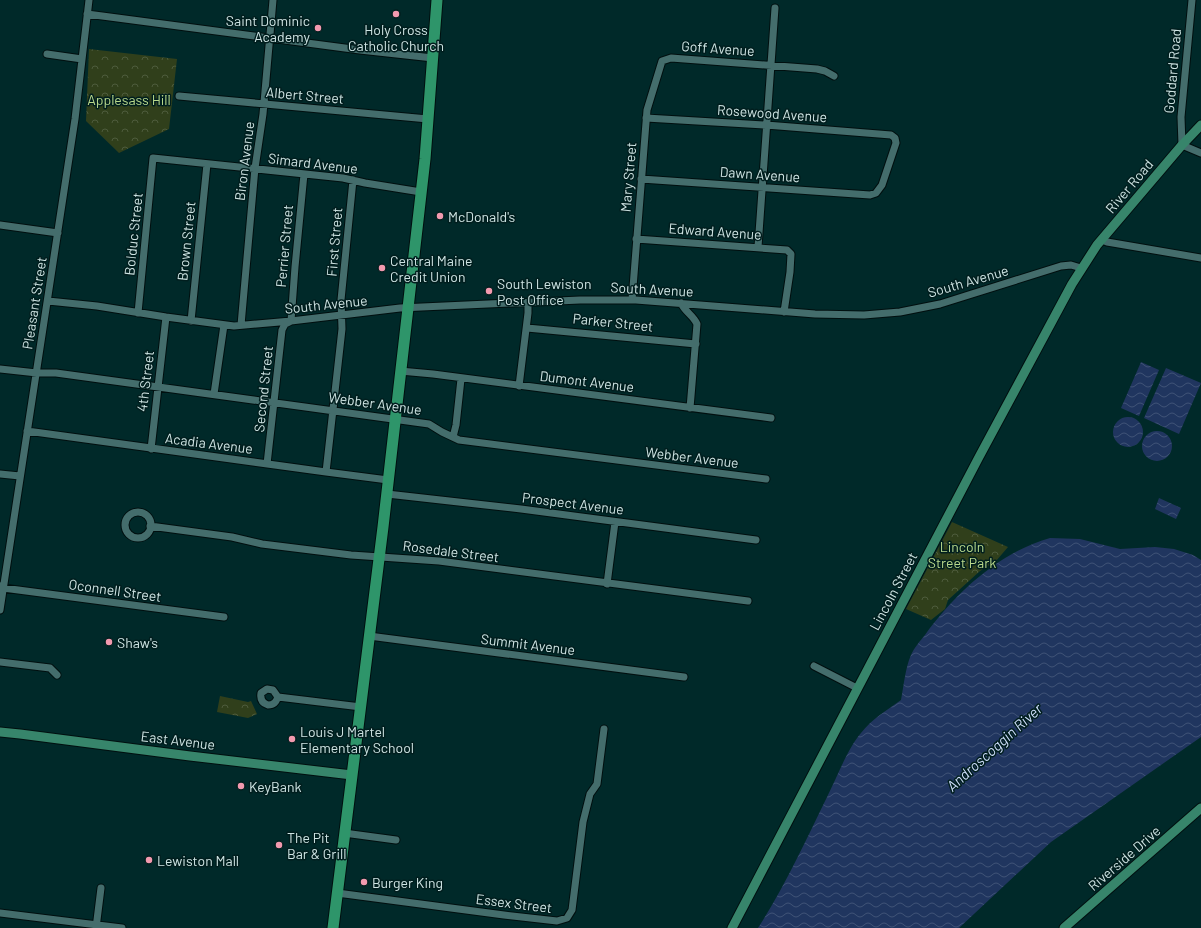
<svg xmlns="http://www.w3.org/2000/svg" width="1201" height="928" viewBox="0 0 1201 928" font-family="Barlow,sans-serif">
<defs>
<pattern id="forest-crowns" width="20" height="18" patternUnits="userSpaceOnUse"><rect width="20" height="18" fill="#303f1b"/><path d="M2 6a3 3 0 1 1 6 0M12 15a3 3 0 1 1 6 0" fill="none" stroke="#4d5b3c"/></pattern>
<pattern id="water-waves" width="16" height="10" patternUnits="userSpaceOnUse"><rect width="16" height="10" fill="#20355f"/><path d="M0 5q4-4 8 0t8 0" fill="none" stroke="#3f5276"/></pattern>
</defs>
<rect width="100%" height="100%" fill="#002929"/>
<path fill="url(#forest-crowns)" d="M89,49L177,59L169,129L119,153L86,121Z
M952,522L1008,547L996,561L980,571L948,600L945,609L931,620L906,609Z
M220,696L248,702L251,701L257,714L248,718L217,712Z"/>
<path fill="url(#water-waves)" d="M1141,362L1159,370L1139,416L1121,408Z
M1166,368L1201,383L1179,434L1144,418Z
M1113 432a15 15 0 1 1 30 0a15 15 0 1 1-30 0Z
M1142 446a15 15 0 1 1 30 0a15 15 0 1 1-30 0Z
M1159,498L1181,508L1176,519L1155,509Z
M1050,538L1080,539L1120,549L1155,547L1174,549L1193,555L1201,560V737L1051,842L959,928H758C785,886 806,840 828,795C837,777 848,748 861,733C872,719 887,710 901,700C904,685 905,669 911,655C914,648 920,641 925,635C955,593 1000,552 1050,538Z"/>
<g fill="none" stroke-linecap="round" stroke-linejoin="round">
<defs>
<path id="minor" d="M1192,0L1181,117L1182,145L1201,153
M87,14L360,50L433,58
M47,54L82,59
M179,96L428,119
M641,179L870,195L876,193L882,185L896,143L895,138L891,135L766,125L646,118
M0,225L58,233
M636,239L787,250L791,254L790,272L784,312
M1102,240L1107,242L1201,258
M758,247L775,8
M632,300L647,110L662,61L671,58L817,69L825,71L834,76
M48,301L97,306L166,317L234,326L291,321L400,308L580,300H636L815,314L864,315L900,312L940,304L1061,266L1071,265L1081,268
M681,303C685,312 693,315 697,324L690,408
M138,313L153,158L343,178L365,183L421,192
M191,321L207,164
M241,325L255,168L263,114L273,0
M527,328L696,344
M0,369L37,373H56L429,424L442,432L459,440L766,479
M400,371L433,374L771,418
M519,386L528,313V303
M214,394L224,325
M27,431L326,472L388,480
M453,437L456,425L461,379
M151,449L166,317
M267,464L282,330L285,324L291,321L295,267L304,174
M326,472L340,347L342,329L341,300L353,180
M0,474L20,476
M387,494L521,509L756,540
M125 525a13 13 0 1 1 26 0a13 13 0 1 1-26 0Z
M150,526L232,537L262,544L351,555L439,561L748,601
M607,584L615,522
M0,586L3,588L224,617
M0,610L75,119L89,0
M369,636L684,677
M0,662L50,668L57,675
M814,666L857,688
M278,697C276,702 274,705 268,705C262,703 260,699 261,693L267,689L273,690L278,697L361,707
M344,833L396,840
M337,893L504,915L557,921L567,918L572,910L583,822L590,794L597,784L604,729
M0,913L122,928
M96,928L101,888"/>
<path id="major" d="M0,732L20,734L190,756L352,775
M732,928L979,457L1072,284L1097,245L1182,145L1201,125
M1064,928L1201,808"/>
<path id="highway" d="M333,928L383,527L425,159L437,0"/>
</defs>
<use href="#minor" stroke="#000f0f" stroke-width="9"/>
<use href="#major" stroke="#000f0f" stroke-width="11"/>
<use href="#highway" stroke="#000f0f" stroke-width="13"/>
<use href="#minor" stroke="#446d6c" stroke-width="7"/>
<use href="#major" stroke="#37856b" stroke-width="9"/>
<use href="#highway" stroke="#2e956a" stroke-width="11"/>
</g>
<g fill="#f29aaf" stroke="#001e1e" stroke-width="1.5">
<circle cx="396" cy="14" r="4"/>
<circle cx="318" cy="28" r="4"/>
<circle cx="440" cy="216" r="4"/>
<circle cx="382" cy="268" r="4"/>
<circle cx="489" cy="291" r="4"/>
<circle cx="109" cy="642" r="4"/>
<circle cx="292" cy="739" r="4"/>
<circle cx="241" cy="786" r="4"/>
<circle cx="279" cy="845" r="4"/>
<circle cx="149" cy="860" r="4"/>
<circle cx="364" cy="882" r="4"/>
</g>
<g text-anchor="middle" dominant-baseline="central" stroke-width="3" stroke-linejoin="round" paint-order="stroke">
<g font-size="14" fill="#cee4e3" stroke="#001e1e" text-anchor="start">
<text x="310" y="20" text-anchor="end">Saint Dominic<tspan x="310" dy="16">Academy</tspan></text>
<text x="396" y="29" text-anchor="middle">Holy Cross<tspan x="396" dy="16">Catholic Church</tspan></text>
<text x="448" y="216">McDonald's</text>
<text x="390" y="260">Central Maine<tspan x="390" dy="16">Credit Union</tspan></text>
<text x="497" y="283">South Lewiston<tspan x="497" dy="16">Post Office</tspan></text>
<text x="117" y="642">Shaw's</text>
<text x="300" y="731">Louis J Martel<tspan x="300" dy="16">Elementary School</tspan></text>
<text x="249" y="786">KeyBank</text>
<text x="287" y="837">The Pit<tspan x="287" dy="16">Bar &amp; Grill</tspan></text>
<text x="157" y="860">Lewiston Mall</text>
<text x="372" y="882">Burger King</text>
</g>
<g font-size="14" fill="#cee4e3" stroke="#001e1e">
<text transform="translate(718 48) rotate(4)">Goff Avenue</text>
<text transform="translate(1172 71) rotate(-85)">Goddard Road</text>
<text transform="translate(305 95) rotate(5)">Albert Street</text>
<text transform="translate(772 113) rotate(4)">Rosewood Avenue</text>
<text transform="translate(244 161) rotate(-83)">Biron Avenue</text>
<text transform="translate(313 163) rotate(7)">Simard Avenue</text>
<text transform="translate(760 174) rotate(4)">Dawn Avenue</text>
<text transform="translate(628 177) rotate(-85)">Mary Street</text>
<text transform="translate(1129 186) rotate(-50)">River Road</text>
<text transform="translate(715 231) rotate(4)">Edward Avenue</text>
<text transform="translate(133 234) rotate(-84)">Bolduc Street</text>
<text transform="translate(186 241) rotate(-84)">Brown Street</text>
<text transform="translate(334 242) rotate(-85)">First Street</text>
<text transform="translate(284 246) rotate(-85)">Perrier Street</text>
<text transform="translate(968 281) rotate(-16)">South Avenue</text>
<text transform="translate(652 289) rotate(3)">South Avenue</text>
<text transform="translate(34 303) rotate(-81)">Pleasant Street</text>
<text transform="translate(326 304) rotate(-6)">South Avenue</text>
<text transform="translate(613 322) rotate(6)">Parker Street</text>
<text transform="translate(145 381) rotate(-83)">4th Street</text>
<text transform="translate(587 381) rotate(7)">Dumont Avenue</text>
<text transform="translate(263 389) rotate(-84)">Second Street</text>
<text transform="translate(375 403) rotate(8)">Webber Avenue</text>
<text transform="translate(209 443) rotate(7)">Acadia Avenue</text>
<text transform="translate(692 457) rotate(7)">Webber Avenue</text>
<text transform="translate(573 503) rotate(7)">Prospect Avenue</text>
<text transform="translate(451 551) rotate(7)">Rosedale Street</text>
<text transform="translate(115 590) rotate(8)">Oconnell Street</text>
<text transform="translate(893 591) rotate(-62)">Lincoln Street</text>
<text transform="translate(528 644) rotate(7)">Summit Avenue</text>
<text transform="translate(178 740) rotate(7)">East Avenue</text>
<text transform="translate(1124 858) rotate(-41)">Riverside Drive</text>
<text transform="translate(514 903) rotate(7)">Essex Street</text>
</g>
<g font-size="14" fill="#b8d88b" stroke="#001e1e">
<text x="129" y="99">Applesass Hill</text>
<text x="962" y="546">Lincoln<tspan x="962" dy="16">Street Park</tspan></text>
</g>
<g font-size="15" font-style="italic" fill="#ccdcf9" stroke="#001e1e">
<text transform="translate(994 747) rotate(-42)">Androscoggin River</text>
</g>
</g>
</svg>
